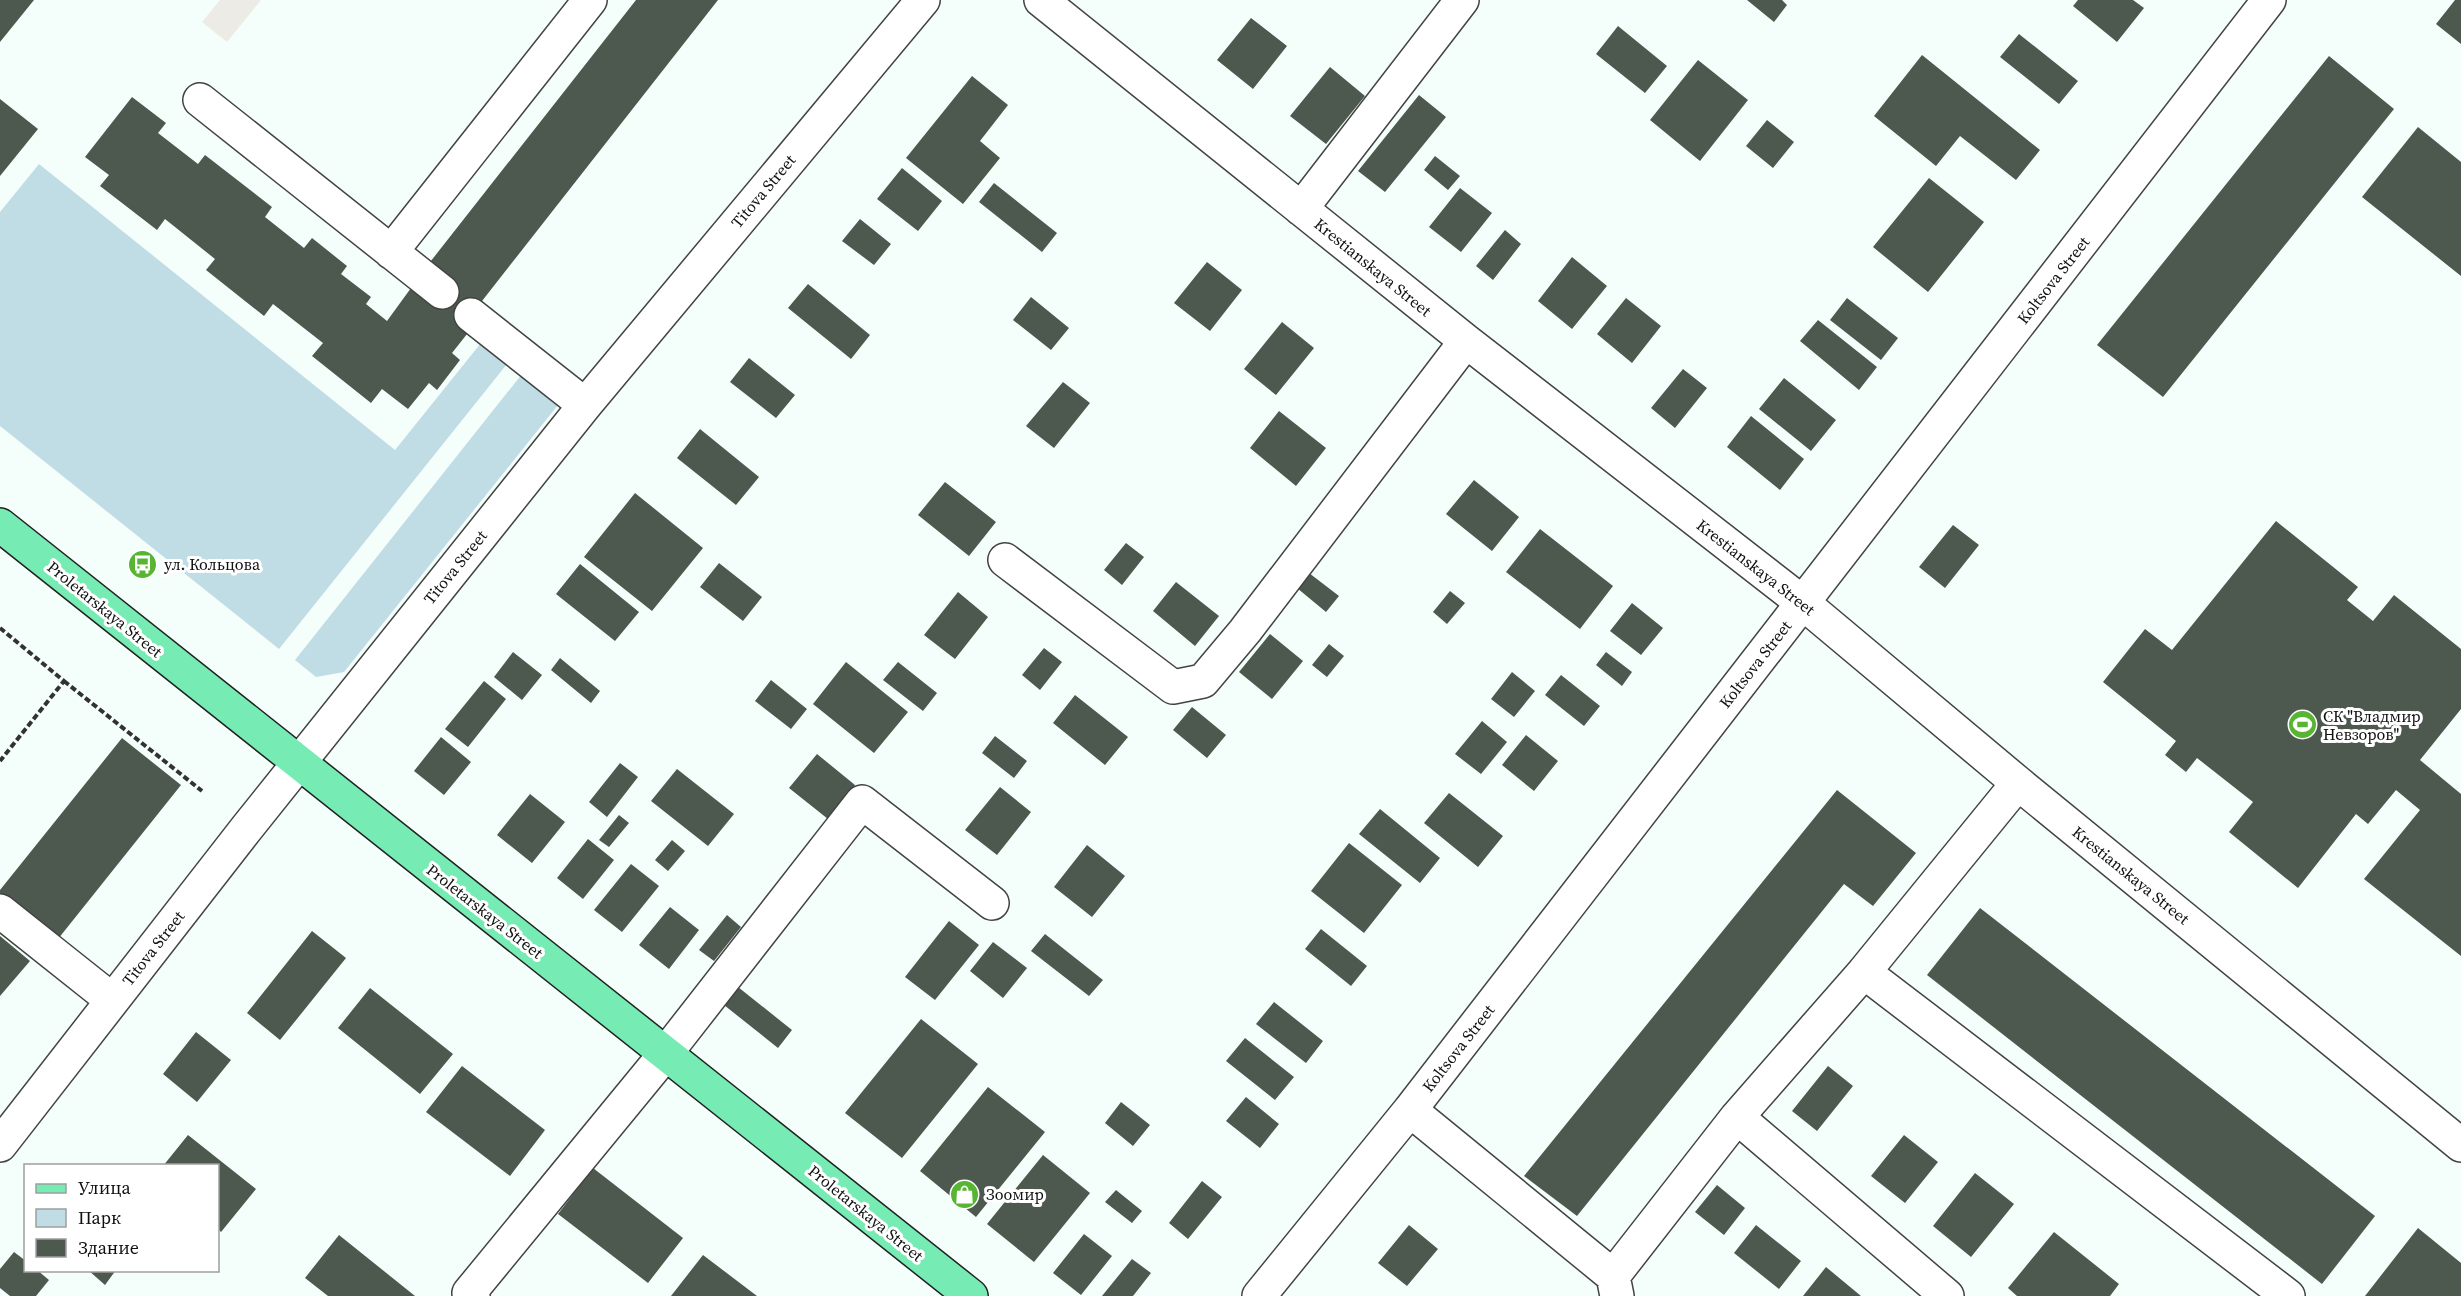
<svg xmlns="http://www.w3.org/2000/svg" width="2461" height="1296" viewBox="0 0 2461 1296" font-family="'Source Serif 4',serif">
<rect width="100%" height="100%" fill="#f4fefa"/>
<path fill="#edebe6" d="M220,0H261L227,42L202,22Z"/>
<path fill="#c0dde6" d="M39,164L395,450L481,343L507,364L279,649L0,426V212Z
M522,374L558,405L344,672L316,677L295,660Z"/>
<path fill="#4d584f" d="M0,0H34L0,42Z
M636,0H718L464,324L471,329L452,353L460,360L437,390L429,383L408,409L382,389L371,403L312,356L323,343L273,304L264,316L206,270L215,259L165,219L157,230L100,186L109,175L85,157L132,97L166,123L158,133L198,164L205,155L272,207L265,217L304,248L312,238L347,266L341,274L371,297L366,304L387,321L427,266Z
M1747,0H1782L1787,5L1774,22Z
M2078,0H2133L2144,8L2117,42L2073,6Z
M2455,0H2461V44L2436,24Z
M1251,18L1287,46L1253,89L1217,60Z
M1618,26L1667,66L1645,93L1596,54Z
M2019,34L2078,81L2059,104L2000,57Z
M1922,55L2040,150L2016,180L1960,136L1936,166L1874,116Z
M2329,56L2394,109L2163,397L2097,345Z
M1698,60L1748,100L1700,161L1650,120Z
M1330,67L1365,96L1326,144L1290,116Z
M972,76L1008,105L980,141L1000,158L963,204L906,158Z
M1419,95L1446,117L1385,192L1358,171Z
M0,99L38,129L0,176Z
M1767,120L1794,142L1773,168L1746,146Z
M2418,127L2461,162V276L2362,197Z
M1435,156L1460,176L1448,190L1424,170Z
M902,168L942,201L918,231L877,199Z
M1929,178L1984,222L1928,292L1873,247Z
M994,183L1057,233L1042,252L979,202Z
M1460,188L1492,213L1461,252L1429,227Z
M860,219L891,244L874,265L842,241Z
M1505,230L1521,244L1493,280L1476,266Z
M1572,257L1607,286L1572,329L1538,301Z
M1207,262L1242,290L1210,331L1174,303Z
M808,284L870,335L851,359L788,308Z
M1031,297L1069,328L1051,350L1013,320Z
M1626,298L1661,326L1632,363L1597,334Z
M1847,298L1898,338L1881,360L1830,320Z
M1818,320L1877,367L1859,390L1800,341Z
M1282,322L1314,348L1276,395L1244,369Z
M749,358L795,395L776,418L730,382Z
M1683,369L1707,388L1675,428L1651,408Z
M1784,378L1836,420L1811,451L1759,409Z
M1063,382L1090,403L1054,448L1026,426Z
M1279,411L1326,448L1296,486L1250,448Z
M1751,416L1804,459L1780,490L1727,447Z
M700,429L759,477L736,505L677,458Z
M1474,480L1519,517L1492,551L1446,514Z
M945,482L996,522L969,556L918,515Z
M635,493L703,548L652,611L584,557Z
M2276,521L2358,587L2347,600L2373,621L2394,595L2461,649V709L2420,760L2461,794V956L2364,879L2420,810L2396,790L2368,824L2356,814L2298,888L2229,832L2253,802L2197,758L2186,772L2165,755L2176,741L2103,682L2145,629L2172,650Z
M1953,525L1979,545L1945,588L1919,567Z
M1540,529L1613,586L1580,629L1506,572Z
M1126,543L1144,557L1122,585L1104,570Z
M719,563L762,597L743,621L700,587Z
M580,564L639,612L615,641L556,594Z
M1309,573L1339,596L1326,612L1297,588Z
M1176,582L1219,616L1195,646L1153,611Z
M1450,591L1465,603L1447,624L1433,612Z
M958,592L988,617L955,659L924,635Z
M1632,603L1663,628L1641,655L1610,631Z
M1270,634L1303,661L1272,699L1239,672Z
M1329,644L1344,656L1327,677L1312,665Z
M1044,648L1062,662L1040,690L1022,675Z
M513,652L542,675L522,700L494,677Z
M1606,652L1632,672L1622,686L1596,665Z
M560,658L600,691L591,703L551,670Z
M846,662L908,712L874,753L813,704Z
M898,662L937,693L923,711L883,680Z
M1512,672L1535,691L1514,717L1491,699Z
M1561,675L1600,706L1584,726L1545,695Z
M771,680L807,709L791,729L755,701Z
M484,681L506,699L468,747L445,729Z
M1075,695L1128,737L1105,765L1053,723Z
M1192,707L1226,735L1207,758L1173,730Z
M1482,721L1507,742L1481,774L1455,754Z
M1526,735L1558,761L1534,791L1502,765Z
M995,736L1027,761L1014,778L982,753Z
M441,737L471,762L444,795L414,771Z
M122,738L181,785L58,939L0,893V890Z
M817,754L855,785L828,819L789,788Z
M620,763L638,777L607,817L589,802Z
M677,769L734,814L708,846L651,801Z
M1000,787L1031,812L997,855L965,830Z
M1837,790L1916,853L1873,906L1844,884L1577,1216L1524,1176Z
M1449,793L1503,836L1478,867L1424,823Z
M530,794L565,822L532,863L497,835Z
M1380,809L1440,858L1420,883L1359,834Z
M619,815L629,823L609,847L599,840Z
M588,839L614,860L583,899L557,878Z
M672,840L685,851L668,871L655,860Z
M1349,843L1402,885L1364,933L1311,891Z
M1087,845L1125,876L1092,917L1054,887Z
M631,864L659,886L622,932L594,910Z
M670,907L699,930L669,969L639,945Z
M1980,908L2375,1216L2322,1284L1927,975Z
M727,915L741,927L714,961L699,950Z
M949,921L979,945L935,1000L905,977Z
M1321,929L1367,966L1351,986L1305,949Z
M312,931L346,958L280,1040L247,1013Z
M1045,934L1103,980L1089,996L1031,951Z
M0,936L30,961L0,996Z
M993,942L1027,968L1003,998L970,971Z
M738,987L792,1030L778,1048L724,1005Z
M370,988L453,1054L420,1094L338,1028Z
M1274,1002L1323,1041L1306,1063L1256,1024Z
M921,1019L978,1064L902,1158L845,1113Z
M196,1032L231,1060L197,1102L163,1074Z
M1245,1038L1294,1077L1275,1100L1226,1061Z
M462,1066L545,1130L510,1176L426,1112Z
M1828,1066L1853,1086L1817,1131L1792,1111Z
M988,1087L1045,1132L976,1217L920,1171Z
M1246,1097L1279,1124L1260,1148L1226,1121Z
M1121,1102L1150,1125L1133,1146L1105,1123Z
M188,1135L256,1189L221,1232L218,1229V1166H163Z
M1904,1135L1938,1162L1905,1203L1871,1176Z
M1043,1155L1090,1193L1034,1262L987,1224Z
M593,1168L683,1238L648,1283L558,1214Z
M1975,1173L2014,1204L1971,1257L1933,1226Z
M1202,1181L1222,1197L1188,1239L1169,1223Z
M1717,1185L1745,1208L1724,1235L1695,1212Z
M1116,1190L1142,1211L1132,1223L1105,1202Z
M1409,1225L1438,1249L1407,1286L1378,1263Z
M1756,1225L1801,1261L1779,1289L1734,1253Z
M2418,1228L2461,1263V1296H2365Z
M2054,1232L2119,1284L2110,1296H2017L2008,1288Z
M1084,1234L1112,1256L1081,1295L1053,1273Z
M339,1235L415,1296H328L305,1278Z
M14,1252L26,1261V1270H37L49,1280L36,1296H10L0,1288V1269Z
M703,1255L757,1296H671Z
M1132,1259L1151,1273L1133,1296H1102Z
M1826,1267L1861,1296H1803Z
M88,1270H116L105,1285Z"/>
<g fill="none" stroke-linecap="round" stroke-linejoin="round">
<defs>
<path id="minor" d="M1041,0L1466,341L1803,603L2018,783L2461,1145
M200,100L442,292
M1301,209L1462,0
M391,252L590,0
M471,315L585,405
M1005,560L1173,687L1203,681L1245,631L1466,341
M0,911L112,1000
M1864,972L2288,1296
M1410,1110L1613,1276L1617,1296
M1737,1117L1947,1296
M0,1145L246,829L585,405L923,0
M1613,1276L1737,1117L1864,972L2018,783
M473,1296L469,1293L666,1053L862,802L992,903
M1259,1296L1410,1110L2269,0"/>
<path id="major" d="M0,525L971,1296"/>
</defs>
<use href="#minor" stroke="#434343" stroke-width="36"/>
<use href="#major" stroke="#212121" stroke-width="36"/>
<path stroke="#323232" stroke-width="4" stroke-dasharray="6 3" stroke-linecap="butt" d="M0,628L64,681L0,761
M64,681L202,791"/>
<use href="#minor" stroke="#fff" stroke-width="33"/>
<use href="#major" stroke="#76ecb4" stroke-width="33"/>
</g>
<defs>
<symbol id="bus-disc" viewBox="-11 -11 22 22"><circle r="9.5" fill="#58b533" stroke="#fff"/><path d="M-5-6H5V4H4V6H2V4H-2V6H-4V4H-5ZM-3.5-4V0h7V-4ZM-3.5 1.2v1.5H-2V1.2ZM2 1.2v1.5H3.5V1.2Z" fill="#fff"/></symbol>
<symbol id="stadium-disc" viewBox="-11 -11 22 22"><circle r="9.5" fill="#58b533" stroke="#fff"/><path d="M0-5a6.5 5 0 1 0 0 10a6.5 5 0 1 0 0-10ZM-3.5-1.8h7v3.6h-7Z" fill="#fff"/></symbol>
<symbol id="shop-disc" viewBox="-11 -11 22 22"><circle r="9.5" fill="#58b533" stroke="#fff"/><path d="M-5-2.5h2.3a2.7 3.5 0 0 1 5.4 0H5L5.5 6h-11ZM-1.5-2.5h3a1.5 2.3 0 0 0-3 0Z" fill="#fff"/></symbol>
</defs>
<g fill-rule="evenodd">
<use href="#bus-disc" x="126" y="548" width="33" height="33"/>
<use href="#stadium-disc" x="2286" y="708" width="33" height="33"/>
<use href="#shop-disc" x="948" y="1178" width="33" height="33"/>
</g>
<g text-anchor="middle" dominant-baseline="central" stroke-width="6" stroke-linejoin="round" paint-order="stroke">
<g font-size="16" fill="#101010" stroke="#fff">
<text transform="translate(763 191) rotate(-50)">Titova Street</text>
<text transform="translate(1373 267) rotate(39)">Krestianskaya Street</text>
<text transform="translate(2053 280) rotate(-52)">Koltsova Street</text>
<text transform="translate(455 567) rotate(-51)">Titova Street</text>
<text transform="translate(1756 567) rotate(38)">Krestianskaya Street</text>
<text transform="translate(105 609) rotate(39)">Proletarskaya Street</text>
<text transform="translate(1755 664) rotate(-52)">Koltsova Street</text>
<text transform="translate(2131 875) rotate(39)">Krestianskaya Street</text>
<text transform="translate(485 911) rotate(38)">Proletarskaya Street</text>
<text transform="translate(153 948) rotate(-52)">Titova Street</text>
<text transform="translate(1458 1048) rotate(-52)">Koltsova Street</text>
<text transform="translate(866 1213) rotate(39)">Proletarskaya Street</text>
</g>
<g font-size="16" fill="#101010" stroke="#fff" text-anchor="start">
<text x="164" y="564">ул. Кольцова</text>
<text x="2323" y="716">СК "Владмир<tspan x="2323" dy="18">Невзоров"</tspan></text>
<text x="986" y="1194">Зоомир</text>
</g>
</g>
<rect x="24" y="1164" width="195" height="108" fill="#ffffff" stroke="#9f9f9f" stroke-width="1.5"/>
<rect x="36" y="1184" width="30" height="9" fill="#76ecb4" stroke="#9f9f9f" stroke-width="1.5"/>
<text x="78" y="1194" font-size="18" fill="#101010">Улица</text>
<rect x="36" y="1209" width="30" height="18" fill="#c0dde6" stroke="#9f9f9f" stroke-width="1.5"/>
<text x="78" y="1224" font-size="18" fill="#101010">Парк</text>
<rect x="36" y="1239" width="30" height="18" fill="#4d584f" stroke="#9f9f9f" stroke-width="1.5"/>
<text x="78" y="1254" font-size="18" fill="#101010">Здание</text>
</svg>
